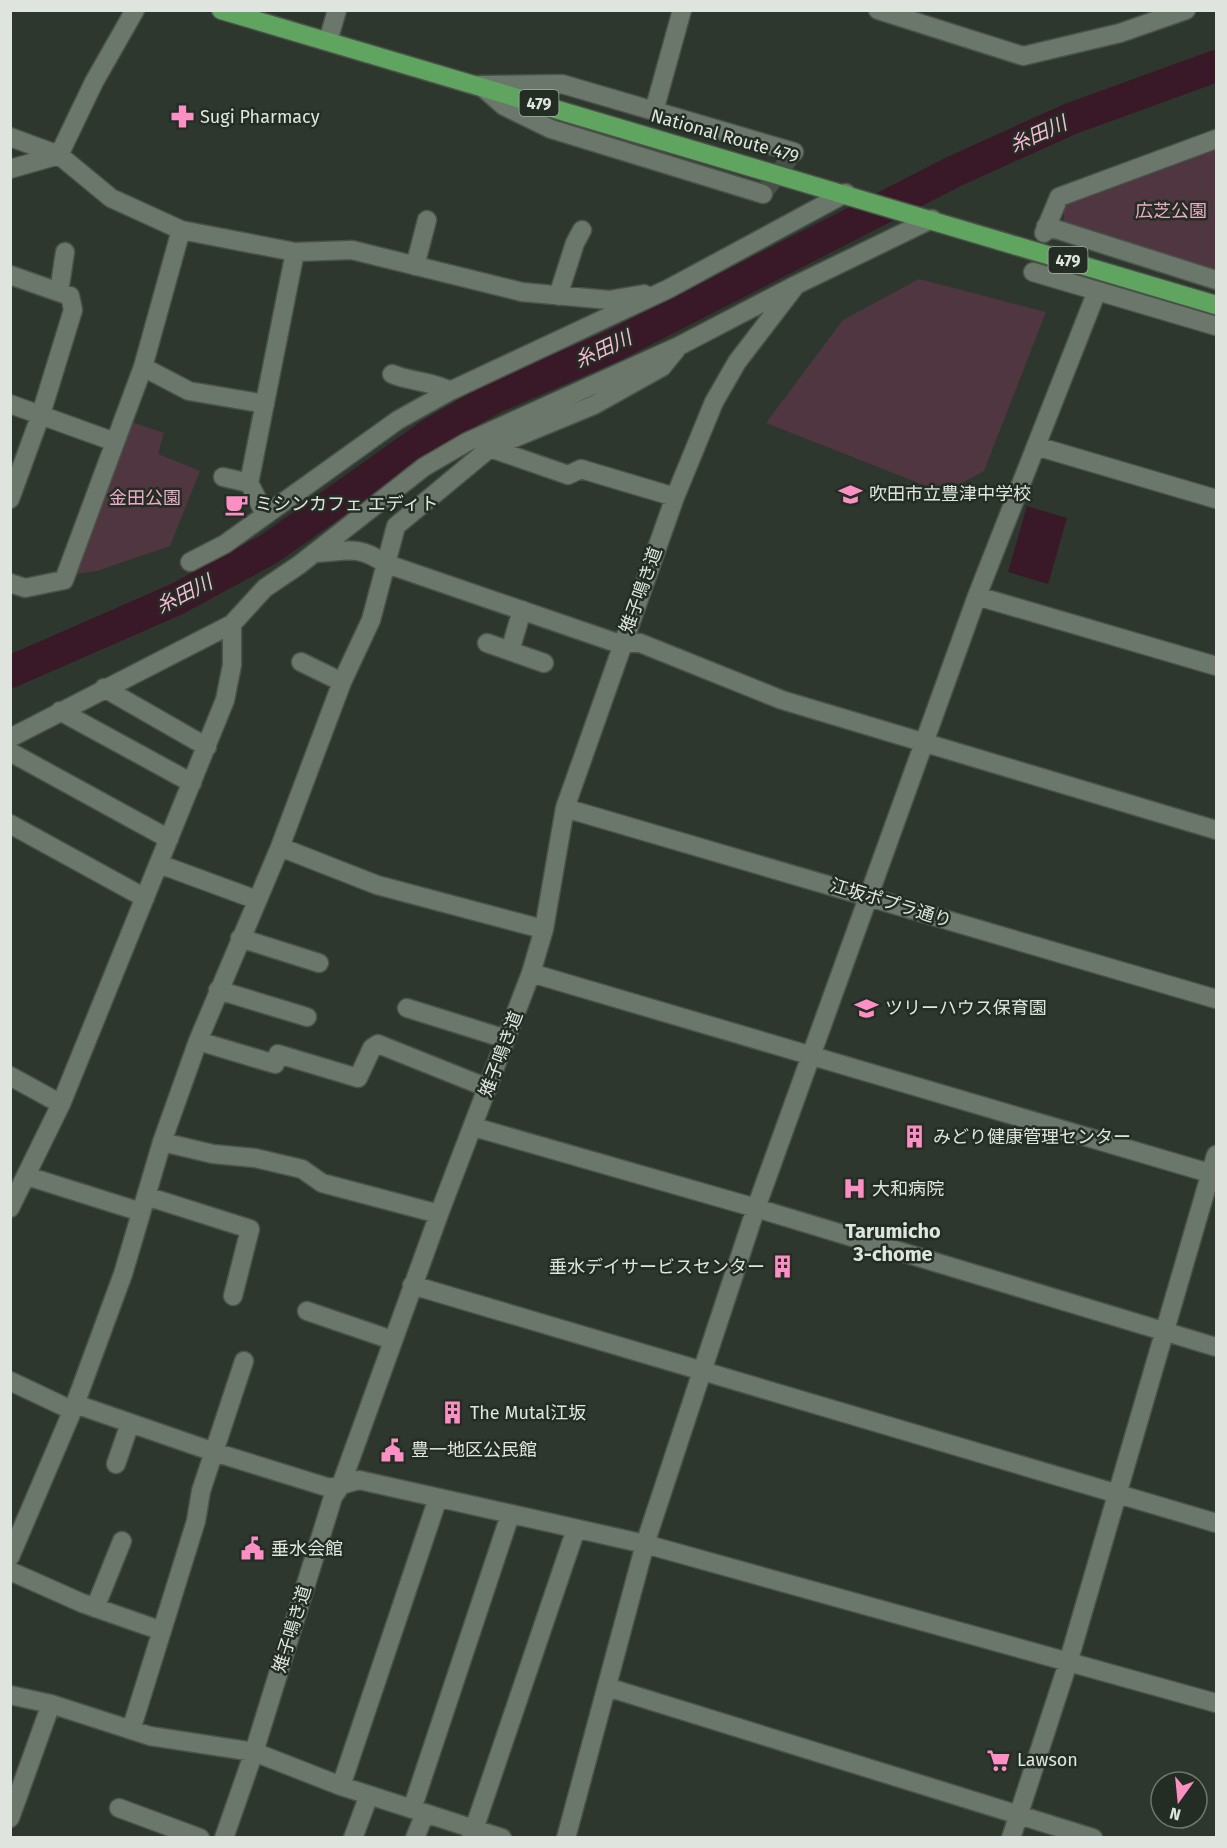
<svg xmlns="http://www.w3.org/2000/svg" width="1227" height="1848" viewBox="0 0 1227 1848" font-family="'Fira Sans','Noto Sans JP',sans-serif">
<rect width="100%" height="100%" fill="#2d372d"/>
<path fill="#4f3641" d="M1216,148V270L1064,226V205Z
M919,279L1046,312L984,471L944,493L766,423L843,320Z
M129,421L164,433L158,454L200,471L170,546L97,571L71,575Z"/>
<path fill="#391828" d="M1027,506L1067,518L1048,584L1008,572Z"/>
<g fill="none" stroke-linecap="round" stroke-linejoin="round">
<path stroke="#391828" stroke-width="32" d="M10,672L177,599L269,549L431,434L493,398L615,345L955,171L1070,119L1216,66"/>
<path stroke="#485148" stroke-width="18" stroke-dasharray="18 9" stroke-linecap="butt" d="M763,194L794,152"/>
<defs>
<path id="minor" d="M878,10L1023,56L1120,33L1186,10
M328,41L337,10
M654,111L682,10
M10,137L59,155L111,198L181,230L295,252L352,250L522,292L609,300L644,294
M10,169L59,155L94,82L135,10
M763,194L551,129L504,106L480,85L562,84L794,152
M1046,226L1216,280
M1044,233L1059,197L1216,139
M415,266L427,220
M1033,272L1216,326
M10,275L70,296L73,310L41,414L10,499
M59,292L65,252
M558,296L575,243L582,230
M143,367L189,391L265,404
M392,374C411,382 432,381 450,391
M10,404L115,442
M1036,446L1216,499
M490,448L568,475L581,469L675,497
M223,477L249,483
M265,514L249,483L295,252
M314,553C345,552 357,544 384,563L614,642L640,643L782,700L1216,830
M190,562L225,544L398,420L450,391L668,289L846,193
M10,583L25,588L64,580L143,367L181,230
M977,596L1216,666
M487,643L544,663
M510,651L522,610
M301,662L342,682
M104,688L207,747
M60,711L192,783
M10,738L232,624L265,588L299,565L424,467L467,442L679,346L796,285L932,219
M10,752L169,839
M565,808L1216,999
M10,824L145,898
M280,847L377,885L535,927
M159,864L257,900
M240,938L319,963
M531,973L1216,1175
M218,990L307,1017
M407,1008L506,1039
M198,1041L275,1064L278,1054L358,1078L372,1048L378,1044L488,1088
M10,1076L61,1104
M474,1127L756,1208L1216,1347
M162,1142L213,1154L255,1158L302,1169L322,1183L439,1214
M27,1176L141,1212
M146,1196L250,1229L233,1296
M10,1208L61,1104L225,700L232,665V624
M412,1285L1216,1523
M307,1311L392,1340
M10,1381L65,1407H84L214,1452L330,1488L359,1480L645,1544L1216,1703
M116,1464L130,1423
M10,1557L74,1407L123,1274L162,1142L198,1041L280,847L342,682L371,620L396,526L490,448L594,405L662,367L679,346
M10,1571L82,1603L162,1631
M95,1608L122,1541
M607,1687L1093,1838
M10,1695L51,1704L150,1736L254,1752L341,1786L502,1838
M131,1730L196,1521L201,1491L244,1361
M341,1786L438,1498
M119,1808L200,1838
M412,1809L510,1515
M10,1818L51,1704
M224,1838L254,1752L333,1497L341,1485L439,1214L531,973L544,929L565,808L675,497L714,402L737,362L796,285
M353,1838L369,1795
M415,1838L425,1813
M471,1838L576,1529
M566,1838L645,1544L756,1208L977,596L1097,291
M1011,1838L1068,1663L1216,1155"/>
<path id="highway" d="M221,10L1216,305"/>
</defs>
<use href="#minor" stroke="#4a5249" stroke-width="21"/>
<use href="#highway" stroke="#4a5249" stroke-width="21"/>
<use href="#minor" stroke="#6c776c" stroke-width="18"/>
<use href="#highway" stroke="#5fa45f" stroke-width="18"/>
</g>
<defs>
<symbol id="pharmacy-bare" viewBox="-9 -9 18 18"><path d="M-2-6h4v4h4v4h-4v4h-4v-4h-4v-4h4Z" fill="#fc8fc3" stroke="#232d23" stroke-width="2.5" paint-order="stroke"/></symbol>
<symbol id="school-bare" viewBox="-9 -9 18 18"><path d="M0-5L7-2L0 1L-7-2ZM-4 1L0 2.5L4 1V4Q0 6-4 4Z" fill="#fc8fc3" stroke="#232d23" stroke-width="2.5" paint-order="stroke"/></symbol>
<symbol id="cafe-bare" viewBox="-9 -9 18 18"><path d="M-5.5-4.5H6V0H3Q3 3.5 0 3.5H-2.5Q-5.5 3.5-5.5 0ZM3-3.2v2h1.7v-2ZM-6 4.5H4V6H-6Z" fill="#fc8fc3" stroke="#232d23" stroke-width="2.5" paint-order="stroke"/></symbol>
<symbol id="building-bare" viewBox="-9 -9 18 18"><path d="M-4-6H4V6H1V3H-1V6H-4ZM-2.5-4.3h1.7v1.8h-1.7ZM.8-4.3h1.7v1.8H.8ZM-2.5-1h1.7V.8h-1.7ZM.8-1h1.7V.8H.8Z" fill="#fc8fc3" stroke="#232d23" stroke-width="2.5" paint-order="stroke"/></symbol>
<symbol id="hospital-bare" viewBox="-9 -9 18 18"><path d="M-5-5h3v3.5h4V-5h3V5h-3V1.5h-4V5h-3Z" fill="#fc8fc3" stroke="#232d23" stroke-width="2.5" paint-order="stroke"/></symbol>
<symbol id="civic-bare" viewBox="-9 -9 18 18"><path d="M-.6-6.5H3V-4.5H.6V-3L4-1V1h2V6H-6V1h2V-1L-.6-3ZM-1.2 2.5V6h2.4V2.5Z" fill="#fc8fc3" stroke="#232d23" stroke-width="2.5" paint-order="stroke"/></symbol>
<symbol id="supermarket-bare" viewBox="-9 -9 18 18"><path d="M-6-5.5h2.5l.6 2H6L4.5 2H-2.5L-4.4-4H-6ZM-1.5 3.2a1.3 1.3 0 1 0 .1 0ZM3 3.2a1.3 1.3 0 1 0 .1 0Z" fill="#fc8fc3" stroke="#232d23" stroke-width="2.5" paint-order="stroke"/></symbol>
</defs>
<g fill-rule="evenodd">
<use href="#pharmacy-bare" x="166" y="100" width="33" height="33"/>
<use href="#school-bare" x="834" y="478" width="33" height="33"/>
<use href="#cafe-bare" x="220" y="488" width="33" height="33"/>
<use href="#school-bare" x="850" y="992" width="33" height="33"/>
<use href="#building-bare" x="898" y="1120" width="33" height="33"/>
<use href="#hospital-bare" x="838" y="1172" width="33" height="33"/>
<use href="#building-bare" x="766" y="1250" width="33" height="33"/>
<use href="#building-bare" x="436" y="1396" width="33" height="33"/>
<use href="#civic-bare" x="376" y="1434" width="33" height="33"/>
<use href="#civic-bare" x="236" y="1532" width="33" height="33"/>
<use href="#supermarket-bare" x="982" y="1744" width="33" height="33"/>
</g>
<g text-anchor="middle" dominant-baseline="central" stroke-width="5" stroke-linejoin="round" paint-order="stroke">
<g fill="#232d23" stroke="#a7aea6" stroke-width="1.5">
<rect x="519.5" y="90" width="39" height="26" rx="4.5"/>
<rect x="1048.5" y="247" width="39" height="26" rx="4.5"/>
</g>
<g font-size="16" font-weight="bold" fill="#dfe5de">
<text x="539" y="103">479</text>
<text x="1068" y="260">479</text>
</g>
<g font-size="18" fill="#dfe5de" stroke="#232d23" text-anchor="start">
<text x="200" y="117">Sugi Pharmacy</text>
<text x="869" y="494">吹田市立豊津中学校</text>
<text x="255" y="504">ミシンカフェ エディト</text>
<text x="885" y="1008">ツリーハウス保育園</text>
<text x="933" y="1137">みどり健康管理センター</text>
<text x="872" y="1189">大和病院</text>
<text x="765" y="1267" text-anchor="end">垂水デイサービスセンター</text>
<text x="470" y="1413">The Mutal江坂</text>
<text x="411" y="1450">豊一地区公民館</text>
<text x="271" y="1549">垂水会館</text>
<text x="1017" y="1760">Lawson</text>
</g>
<g font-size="18" fill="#dfe5de" stroke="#232d23">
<text transform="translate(725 136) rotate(16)">National Route 479</text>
<text transform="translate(641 590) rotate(-70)">雉子鳴き道</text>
<text transform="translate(891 903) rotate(17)">江坂ポプラ通り</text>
<text transform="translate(501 1054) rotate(-69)">雉子鳴き道</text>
<text transform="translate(292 1629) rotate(-73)">雉子鳴き道</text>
</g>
<g font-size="18" fill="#eeaac8" stroke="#232d23">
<text x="1171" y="211">広芝公園</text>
<text x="145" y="498">金田公園</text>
</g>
<g font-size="20" font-style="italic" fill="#fbb6d5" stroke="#232d23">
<text transform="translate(1038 134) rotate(-24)">糸田川</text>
<text transform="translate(603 349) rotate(-25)">糸田川</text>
<text transform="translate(184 594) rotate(-27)">糸田川</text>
</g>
<g font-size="20" font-weight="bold" fill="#dfe5de" stroke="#232d23">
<text x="893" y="1231">Tarumicho<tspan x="893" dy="23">3-chome</tspan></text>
</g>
</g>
<rect width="1227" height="1848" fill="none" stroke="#dfe5de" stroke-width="24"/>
<g transform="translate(1179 1800) rotate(195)"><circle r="28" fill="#232d23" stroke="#6e776e" stroke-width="1.5"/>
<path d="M0-4.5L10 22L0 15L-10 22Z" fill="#fc8fc3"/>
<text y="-9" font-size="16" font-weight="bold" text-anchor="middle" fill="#dfe5de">N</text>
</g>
</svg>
